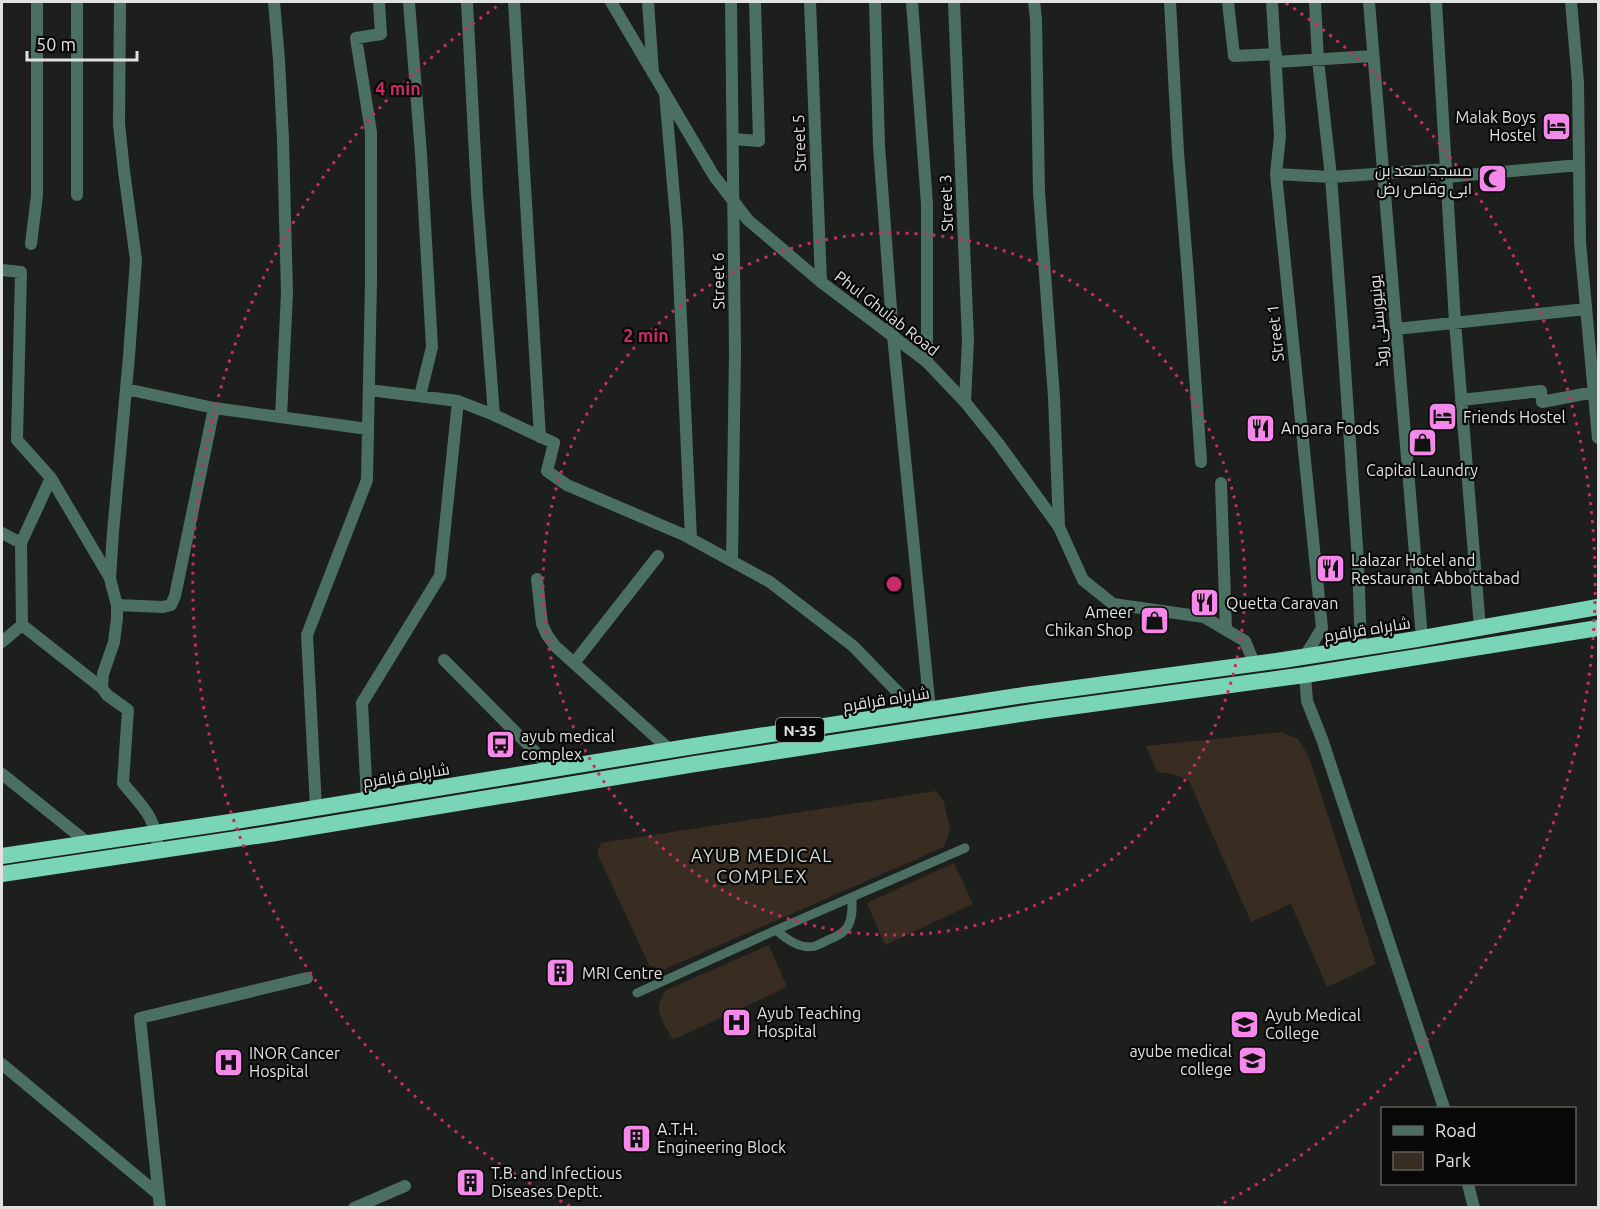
<svg xmlns="http://www.w3.org/2000/svg" width="1600" height="1209" viewBox="0 0 1600 1209" font-family="Ubuntu,Cairo,sans-serif">
<rect width="100%" height="100%" fill="#1c1f1b"/>
<path fill="#382d20" d="M1281,732L1298,739L1309,757L1376,964L1327,987L1291,904L1251,922L1189,781L1173,774L1157,772L1146,746Z
M936,791L944,802L950,830L944,847L663,970L649,965L597,853L601,843Z
M954,863L973,904L885,945L867,903Z
M769,945L787,987L673,1040C663,1021 651,1010 666,990Z"/>
<g fill="none" stroke-linecap="round" stroke-linejoin="round">
<path stroke="#4b7063" stroke-width="9" d="M776,930C786,939 801,950 815,946C821,944 827,940 833,938C839,935 845,932 848,926C853,917 852,907 852,898
M637,993L776,930L965,848"/>
<path stroke="#4b7063" stroke-width="12" d="M120,2L119,124L124,171L136,260L129,356L113,532L110,579L117,605V618L114,642L103,674L102,688L107,695L128,710L123,783C143,808 156,816 158,851
M274,2L279,60L283,140L287,293L281,417
M409,2L421,154L432,347L420,396
M467,2L477,194L494,415
M514,2L540,437
M648,2L653,73
M731,2L735,351L732,561
M810,2L821,282
M875,2L879,146L893,336L930,710
M912,2L927,204V362
M954,2L968,340L965,402
M1034,2L1036,19L1039,192L1054,397L1059,527
M1170,2L1178,152L1188,275L1201,462
M1228,2L1234,56L1276,54
M1272,2L1280,136L1276,174L1322,628L1305,656
M1315,2L1318,60L1331,177L1342,324L1358,562L1361,648
M1369,2L1422,638
M1436,2L1455,322L1480,628
M1571,2L1578,82L1580,242L1598,438
M1276,62L1373,56
M665,93L677,231L691,539
M733,139L759,141L755,2
M1276,174L1331,177L1446,169
M1446,177L1579,165
M77,195V2
M31,244L37,195V2
M2,270L21,272L17,440L51,478L21,543L2,533
M1396,329L1586,309
M126,389L214,408L368,429
M369,390L458,401L494,415L554,443L547,471L567,485L684,535L770,582L853,646L917,712
M1461,400L1541,391L1542,402L1594,392
M51,478L110,578
M1221,483L1226,630
M21,543L22,625L102,688
M537,579L542,624L547,635L555,646L670,750
M117,605L163,607L171,605L175,596L214,408
M2,642L22,625
M444,660L552,769
M574,663L658,556
M1305,675L1307,701L1322,739L1444,1108
M2,774L88,843
M367,800L362,703L440,576L458,401
M316,808L307,635L367,480L371,280V132L356,38L381,34L379,2
M2,1064L158,1194
M1468,1184L1474,1208
M160,1208L140,1018L307,978
M354,1208L405,1186"/>
<path stroke="#4b7063" stroke-width="12" d="M611,2L714,176L748,220L821,282L927,362L965,402L998,443L1059,527L1083,580L1113,604L1204,617L1245,641L1254,663"/>
<path stroke="#7ad4b8" stroke-width="16" d="M2,856L230,822L694,746L1024,695L1283,660L1417,639L1598,607
M2,874L276,833L695,764L1040,711L1305,675L1598,628"/>
</g>
<g fill="none" stroke="#c52c68" stroke-width="3" stroke-dasharray="3 6">
<circle cx="894" cy="584" r="351"/>
<path d="M570 1206A701 701 0 0 1 502 3M1286 3A701 701 0 0 1 1218 1206"/>
</g>
<defs>
<symbol id="hotel-square" viewBox="-11 -11 22 22"><rect x="-9" y="-9" width="18" height="18" rx="4" fill="#f788eb" stroke="#070807"/><path d="M-6-4.5h1.5V1H6V5H4.5V3h-9V5H-6ZM-4 0a1.8 1.8 0 1 1 3.6 0ZM.5 0V-2.5h3Q6-2.5 6 0Z" fill="#111"/></symbol>
<symbol id="mosque-square" viewBox="-11 -11 22 22"><rect x="-9" y="-9" width="18" height="18" rx="4" fill="#f788eb" stroke="#070807"/><path d="M3.5-4.9A6 6 0 1 0 3.5 4.9A5 5 0 1 1 3.5-4.9Z" fill="#111"/></symbol>
<symbol id="restaurant-square" viewBox="-11 -11 22 22"><rect x="-9" y="-9" width="18" height="18" rx="4" fill="#f788eb" stroke="#070807"/><path d="M-5-6h1v4h1v-4h1v4h1v-4h1v5L-1.5 .5V6h-2V.5L-5-1ZM5-6V6H3V1.5H1.5Q1.5-4 5-6Z" fill="#111"/></symbol>
<symbol id="shop-square" viewBox="-11 -11 22 22"><rect x="-9" y="-9" width="18" height="18" rx="4" fill="#f788eb" stroke="#070807"/><path d="M-5-2.5h2.3a2.7 3.5 0 0 1 5.4 0H5L5.5 6h-11ZM-1.5-2.5h3a1.5 2.3 0 0 0-3 0Z" fill="#111"/></symbol>
<symbol id="bus-square" viewBox="-11 -11 22 22"><rect x="-9" y="-9" width="18" height="18" rx="4" fill="#f788eb" stroke="#070807"/><path d="M-5-6H5V4H4V6H2V4H-2V6H-4V4H-5ZM-3.5-4V0h7V-4ZM-3.5 1.2v1.5H-2V1.2ZM2 1.2v1.5H3.5V1.2Z" fill="#111"/></symbol>
<symbol id="building-square" viewBox="-11 -11 22 22"><rect x="-9" y="-9" width="18" height="18" rx="4" fill="#f788eb" stroke="#070807"/><path d="M-4-6H4V6H1V3H-1V6H-4ZM-2.5-4.3h1.7v1.8h-1.7ZM.8-4.3h1.7v1.8H.8ZM-2.5-1h1.7V.8h-1.7ZM.8-1h1.7V.8H.8Z" fill="#111"/></symbol>
<symbol id="hospital-square" viewBox="-11 -11 22 22"><rect x="-9" y="-9" width="18" height="18" rx="4" fill="#f788eb" stroke="#070807"/><path d="M-5-5h3v3.5h4V-5h3V5h-3V1.5h-4V5h-3Z" fill="#111"/></symbol>
<symbol id="university-square" viewBox="-11 -11 22 22"><rect x="-9" y="-9" width="18" height="18" rx="4" fill="#f788eb" stroke="#070807"/><path d="M0-5L7-2L0 1L-7-2ZM-4 1L0 2.5L4 1V4Q0 6-4 4Z" fill="#111"/></symbol>
</defs>
<g fill-rule="evenodd">
<use href="#hotel-square" x="1540" y="110" width="33" height="33"/>
<use href="#mosque-square" x="1476" y="162" width="33" height="33"/>
<use href="#hotel-square" x="1426" y="400" width="33" height="33"/>
<use href="#restaurant-square" x="1244" y="412" width="33" height="33"/>
<use href="#shop-square" x="1406" y="426" width="33" height="33"/>
<use href="#restaurant-square" x="1314" y="552" width="33" height="33"/>
<use href="#restaurant-square" x="1188" y="586" width="33" height="33"/>
<use href="#shop-square" x="1138" y="604" width="33" height="33"/>
<use href="#bus-square" x="484" y="728" width="33" height="33"/>
<use href="#building-square" x="544" y="956" width="33" height="33"/>
<use href="#hospital-square" x="720" y="1006" width="33" height="33"/>
<use href="#university-square" x="1228" y="1008" width="33" height="33"/>
<use href="#university-square" x="1236" y="1044" width="33" height="33"/>
<use href="#hospital-square" x="212" y="1046" width="33" height="33"/>
<use href="#building-square" x="620" y="1122" width="33" height="33"/>
<use href="#building-square" x="454" y="1166" width="33" height="33"/>
</g>
<g text-anchor="middle" dominant-baseline="central" stroke-width="4.5" stroke-linejoin="round" paint-order="stroke">
<rect fill="#070807" stroke="#9fa19e" stroke-width="1.5" x="776" y="718" width="48" height="24" rx="4.5"/>
<g font-size="15" font-weight="bold" fill="#e0e2df">
<text x="800" y="730">N-35</text>
</g>
<g font-size="16" fill="#e0e2df" stroke="#070807" text-anchor="start">
<text x="1536" y="117" text-anchor="end">Malak Boys<tspan x="1536" dy="18">Hostel</tspan></text>
<text x="1472" y="170" text-anchor="end">مسجد سعد بن<tspan x="1472" dy="18">ابی وقاص رض</tspan></text>
<text x="1463" y="417">Friends Hostel</text>
<text x="1281" y="428">Angara Foods</text>
<text x="1422" y="470" text-anchor="middle">Capital Laundry</text>
<text x="1351" y="560">Lalazar Hotel and<tspan x="1351" dy="18">Restaurant Abbottabad</tspan></text>
<text x="1226" y="603">Quetta Caravan</text>
<text x="1133" y="612" text-anchor="end">Ameer<tspan x="1133" dy="18">Chikan Shop</tspan></text>
<text x="521" y="736">ayub medical<tspan x="521" dy="18">complex</tspan></text>
<text x="582" y="973">MRI Centre</text>
<text x="757" y="1013">Ayub Teaching<tspan x="757" dy="18">Hospital</tspan></text>
<text x="1265" y="1015">Ayub Medical<tspan x="1265" dy="18">College</tspan></text>
<text x="1232" y="1051" text-anchor="end">ayube medical<tspan x="1232" dy="18">college</tspan></text>
<text x="249" y="1053">INOR Cancer<tspan x="249" dy="18">Hospital</tspan></text>
<text x="657" y="1129">A.T.H.<tspan x="657" dy="18">Engineering Block</tspan></text>
<text x="491" y="1173">T.B. and Infectious<tspan x="491" dy="18">Diseases Deptt.</tspan></text>
</g>
<g font-size="16" fill="#e0e2df" stroke="#070807">
<text transform="translate(799 143) rotate(-92)">Street 5</text>
<text transform="translate(946 203) rotate(-92)">Street 3</text>
<text transform="translate(718 281) rotate(-91)">Street 6</text>
<text transform="translate(887 313) rotate(38)">Phul Ghulab Road</text>
<text transform="translate(1378 321) rotate(-95)">یونیورسٹی روڈ</text>
<text transform="translate(1275 333) rotate(-96)">Street 1</text>
<text transform="translate(1367 629) rotate(-9)">شاہراہ قراقرم</text>
<text transform="translate(886 699) rotate(-9)">شاہراہ قراقرم</text>
<text transform="translate(406 775) rotate(-9)">شاہراہ قراقرم</text>
</g>
<g font-size="18" letter-spacing="1.5" fill="#d5d9d4" stroke="#070807">
<text x="762" y="855">AYUB MEDICAL<tspan x="762" dy="21">COMPLEX</tspan></text>
</g>
</g>
<circle cx="894" cy="584" r="9" fill="#c52c68" stroke="#070807" stroke-width="3"/>
<g font-size="18" text-anchor="middle" font-weight="bold" fill="#c52c68" stroke="#070807" stroke-width="4.5" stroke-linejoin="round" paint-order="stroke">
<text x="398" y="95">4 min</text>
<text x="646" y="342">2 min</text>
</g>
<rect width="1600" height="1209" fill="none" stroke="#e0e2df" stroke-width="6"/>
<rect x="1381" y="1107" width="195" height="78" fill="#070807" stroke="#5e5f5d" stroke-width="1.5"/>
<rect x="1393" y="1126" width="30" height="9" fill="#4b7063" stroke="#5e5f5d" stroke-width="1.5"/>
<text x="1435" y="1137" font-size="18" fill="#e0e2df">Road</text>
<rect x="1393" y="1152" width="30" height="18" fill="#382d20" stroke="#5e5f5d" stroke-width="1.5"/>
<text x="1435" y="1167" font-size="18" fill="#e0e2df">Park</text>
<path d="M27 51v9h110v-9" fill="none" stroke="#e0e2df" stroke-width="3"/>
<text x="36" y="51" font-size="18" fill="#e0e2df" stroke="#070807" stroke-width="4.5" paint-order="stroke">50 m</text>
</svg>
